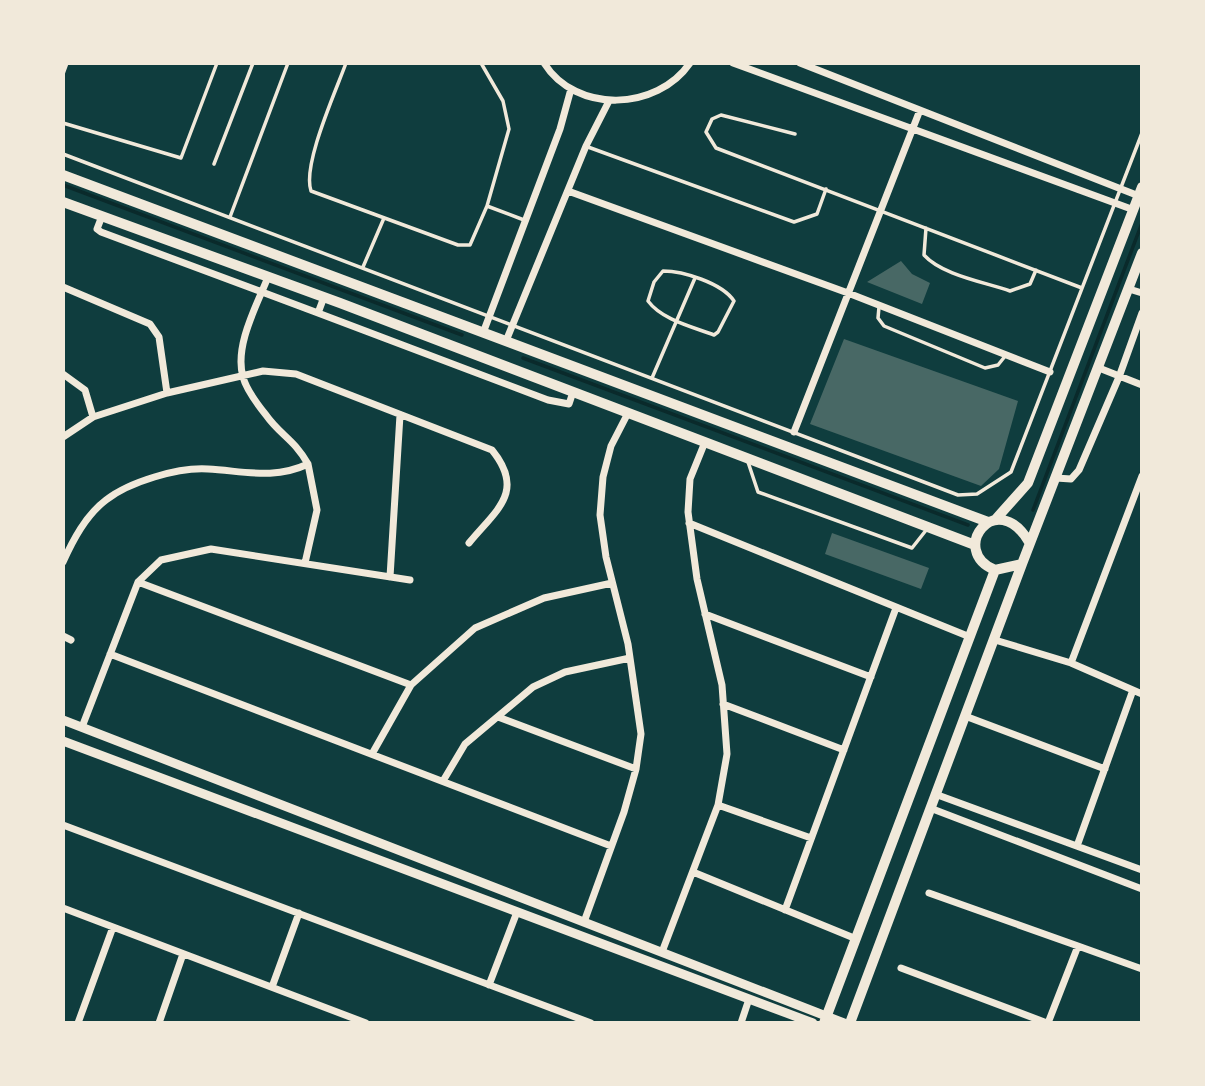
<svg xmlns="http://www.w3.org/2000/svg" width="1205" height="1086" viewBox="0 0 1205 1086" font-family="'Varela Round',sans-serif">
<rect width="100%" height="100%" fill="#0f3d3e"/>
<g fill="none" stroke-linecap="round" stroke-linejoin="round">
<path stroke="#0a2a2b" stroke-width="3.5" d="M63,185L462,335
M523,358L968,525
M1033,510L1142,223"/>
</g>
<path fill="#486865" d="M901,261L912,274L930,283L922,304L867,282Z
M844,339L1018,401L999,469L981,486L810,424Z
M832,533L929,568L921,589L825,554Z"/>
<g fill="none" stroke-linecap="round" stroke-linejoin="round">
<path stroke="#f1e9da" stroke-width="3.5" d="M346,63C336,91 302,165 311,191L458,245H470L487,206L509,129L503,101L481,63
M63,74L67,63
M63,123L181,158L217,63
M795,134L721,115L712,119L706,132L716,148L1082,288
M588,147L794,222L817,214L826,189
M63,154L958,495L977,494L1011,472L1142,133
M214,164L253,63
M487,206L524,220
M230,217L288,63
M926,228L924,255C942,275 984,282 1010,291L1030,284L1036,270
M363,267L384,218
M663,271C683,271 722,283 734,301L718,332L714,335C693,327 662,320 648,301L654,282Z
M879,307L878,318L884,326L985,368L998,365L1006,355
M652,378L695,278
M748,462L758,492L912,548L927,529"/>
<path stroke="#f1e9da" stroke-width="7" d="M544,63C576,114 657,111 690,63
M733,63L1134,210
M800,63L1139,196
M568,191L848,293L1050,372
M102,216L97,229L101,232L318,313
M63,287L150,324L159,337L167,393
M1129,289L1142,293
M324,297L318,313L548,400L569,404L573,392
M483,333L560,129L571,89
M506,341L586,146L609,101
M1099,368L1142,385
M63,374L85,390L93,417
M794,432L920,110
M63,437L93,417L167,393L263,371L296,374L492,450C526,492 496,510 469,543
M1056,478L1071,479L1079,470L1119,377L1142,313
M689,523L970,637
M63,562C73,540 86,515 106,500C129,482 178,467 208,469C244,471 274,480 308,464C294,439 280,435 266,415C258,405 246,389 243,377C234,346 257,305 268,277
M305,563L317,510L308,464
M390,577L400,415
M138,582L411,685
M705,614L871,677
M63,636L71,640
M995,640L1071,663L1142,694
M110,654L611,846
M1071,663L1142,476
M723,704L844,750
M965,716L1105,769
M498,717L636,769
M82,727L138,582L161,560L211,549L410,580
M372,754L411,685L475,628L544,598L612,583
M443,781L465,744L533,687L565,672L630,658
M935,794L1142,870
M718,805L811,838
M930,808L1142,889
M63,825L591,1023
M1077,846L1133,690
M693,872L854,938
M929,893L1078,946
M63,908L366,1023
M785,910L896,608
M584,922L624,812L636,769L641,734L628,644L606,557L600,515L603,477L611,446L628,413
M662,952L718,805L727,754L722,685L697,579L688,512L690,479L705,442
M901,968L1047,1023
M489,985L517,912
M272,987L299,913
M78,1023L113,927
M159,1023L183,954
M741,1023L749,999
M1048,1023L1078,946L1142,969"/>
<path stroke="#f1e9da" stroke-width="9" d="M63,720L844,1023
M63,741L813,1023"/>
<path stroke="#f1e9da" stroke-width="10" d="M63,175L988,522
M63,202L340,303L975,545
M995,520L1028,483L1142,187
M1029,542C996,486 948,551 995,570L1022,564L1142,253
M824,1023L995,570
M850,1023L1022,564"/>
</g>
<rect width="1205" height="1086" fill="none" stroke="#f1e9da" stroke-width="130"/>
</svg>
